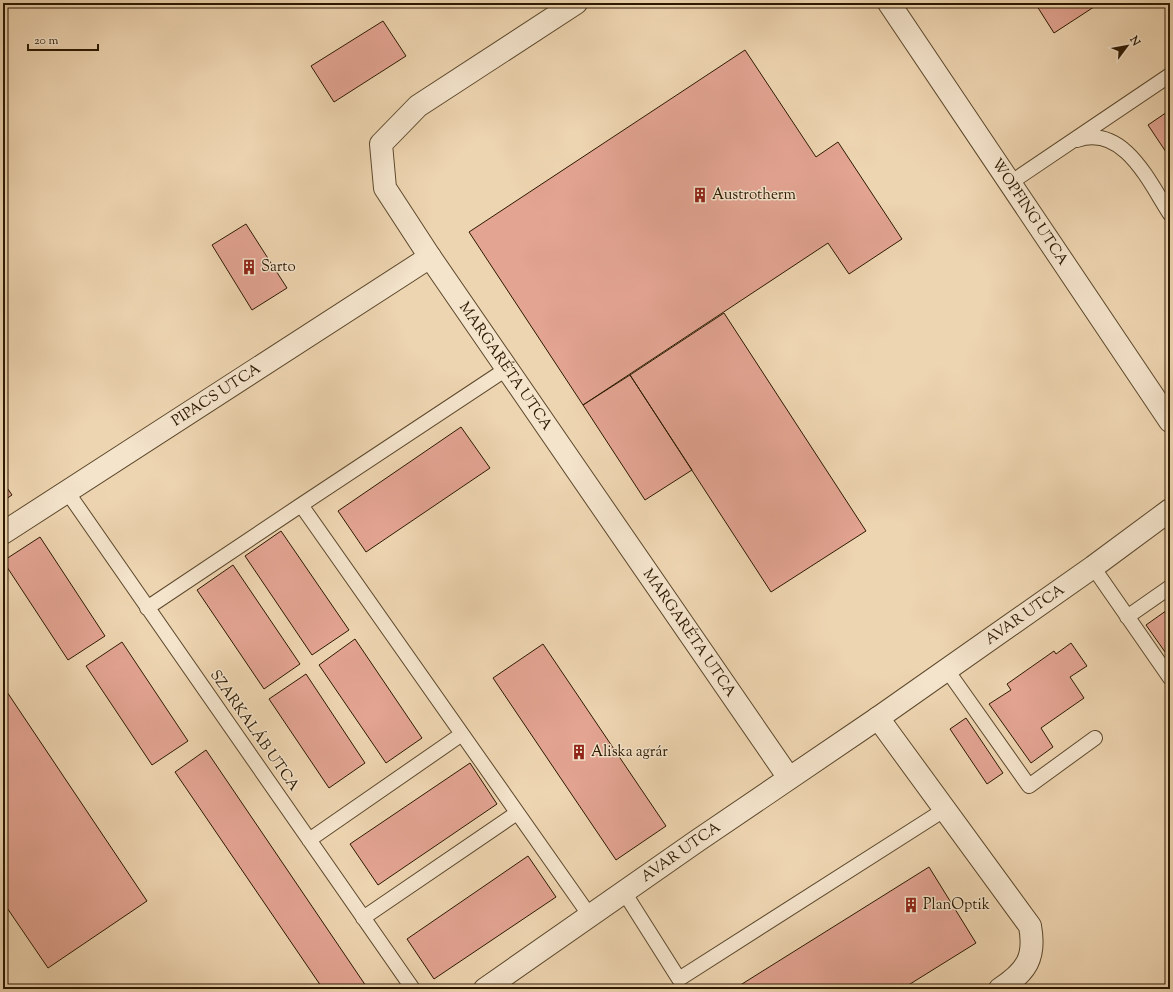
<svg xmlns="http://www.w3.org/2000/svg" width="1173" height="992" viewBox="0 0 1173 992" font-family="'Sorts Mill Goudy',serif">
<rect width="100%" height="100%" fill="#eed5b1"/>
<filter id="stains"><feTurbulence type="fractalNoise" baseFrequency=".005" numOctaves="4"/><feColorMatrix values="0 0 0 0 .2 0 0 0 0 .09 0 0 0 0 .02 0 0 0 .5 -.17"/></filter>
<radialGradient id="worn" r=".72"><stop offset=".6" stop-color="#630" stop-opacity="0"/><stop offset="1" stop-color="#630" stop-opacity=".3"/></radialGradient>
<path fill="#e3a492" stroke="#2c1900" d="M1035,3H1100L1054,33Z
M383,21L406,56L334,102L311,66Z
M745,50L816,157L838,142L902,239L849,274L828,243L583,405L469,232Z
M1170,110V158L1148,125Z
M246,224L287,288L252,310L212,245Z
M724,313L866,531L771,592L630,375Z
M630,375L692,470L645,500L583,405Z
M461,427L490,468L366,552L338,511Z
M3,482L12,495L3,501Z
M281,531L349,630L312,655L245,556Z
M40,537L105,636L68,660L3,561Z
M233,565L300,664L264,689L197,590Z
M1170,608V659L1146,625Z
M355,639L422,738L386,763L319,665Z
M122,642L188,741L152,765L86,666Z
M1071,643L1087,666L1070,677L1084,698L1041,728L1053,747L1031,763L989,704L1011,690L1007,684L1054,651L1056,654Z
M543,644L666,826L616,860L493,678Z
M306,674L365,763L329,788L269,699Z
M3,686L147,901L48,968L3,902Z
M966,718L1003,773L987,784L950,729Z
M206,750L368,989H323L175,772Z
M470,763L497,804L378,885L350,844Z
M528,856L556,897L434,979L407,939Z
M929,867L976,943L902,989H734Z"/>
<g fill="none" stroke-linecap="round" stroke-linejoin="round">
<defs>
<path id="lane" d="M1077,140C1124,124 1149,182 1170,214
M1010,183L1170,75
M68,493L413,989
M301,505L508,368
M1093,567L1170,678
M147,608L301,505L590,916
M1127,617L1170,587
M947,670L1029,786L1095,738
M309,840L462,734
M624,892L679,979L944,810
M363,918L517,813"/>
<g id="street">
<path id="s1" d="M576,3L418,106L381,144L385,188L430,257L789,778"/>
<path id="s2" d="M889,3L1170,421"/>
<path id="s3" d="M3,533L430,257"/>
<path d="M878,718L1030,926C1036,958 1026,972 1000,989"/>
<path id="s4" d="M485,989L697,841L878,718L1093,567L1170,510"/>
</g>
</defs>
<use href="#lane" stroke="#5c482c" stroke-width="16"/>
<use href="#street" stroke="#5c482c" stroke-width="24"/>
<use href="#lane" stroke="#f4e4cc" stroke-width="14"/>
<use href="#street" stroke="#f4e4cc" stroke-width="22"/>
</g>
<defs>
<symbol id="building-bare" viewBox="-9 -9 18 18"><path d="M-4-6H4V6H1V3H-1V6H-4ZM-2.5-4.3h1.7v1.8h-1.7ZM.8-4.3h1.7v1.8H.8ZM-2.5-1h1.7V.8h-1.7ZM.8-1h1.7V.8H.8Z" fill="#8f2418" stroke="#f4e4cc" stroke-width="2.5" paint-order="stroke"/></symbol>
</defs>
<g fill-rule="evenodd">
<use href="#building-bare" x="689" y="184" width="22" height="22"/>
<use href="#building-bare" x="238" y="256" width="22" height="22"/>
<use href="#building-bare" x="568" y="741" width="22" height="22"/>
<use href="#building-bare" x="900" y="894" width="22" height="22"/>
</g>
<g text-anchor="middle" dominant-baseline="central" stroke-width="3" stroke-linejoin="round" paint-order="stroke">
<g font-size="15" fill="#2c1900" stroke="#f4e4cc" text-anchor="start">
<text x="712" y="195">Austrotherm</text>
<text x="261" y="267">Sarto</text>
<text x="591" y="752">Aliska agrár</text>
<text x="923" y="905">PlanOptik</text>
</g>
<g font-size="15" fill="#2c1900" stroke="#f4e4cc">
<text stroke="none"><textPath href="#s2" startOffset="252">WOPFING UTCA</textPath></text>
<text stroke="none"><textPath href="#s1" startOffset="501">MARGARÉTA UTCA</textPath></text>
<text stroke="none"><textPath href="#s3" startOffset="254">PIPACS UTCA</textPath></text>
<text stroke="none"><textPath href="#s4" startOffset="657">AVAR UTCA</textPath></text>
<text stroke="none"><textPath href="#s1" startOffset="825">MARGARÉTA UTCA</textPath></text>
<text transform="translate(254 731) rotate(55)">SZARKALÁB UTCA</text>
<text stroke="none"><textPath href="#s4" startOffset="239">AVAR UTCA</textPath></text>
</g>
</g>
<rect width="1173" height="992" fill="none" stroke="#eed5b1" stroke-width="16"/>
<rect x="4" y="4" width="1165" height="984" fill="none" stroke="#2c1900" stroke-width="2"/>
<rect x="8" y="8" width="1157" height="976" fill="none" stroke="#2c1900"/>
<g transform="translate(1127 46) rotate(58)" stroke="#f4e4cc" stroke-width="3" paint-order="stroke">
<path d="M0-3L7 15L0 10L-7 15Z" fill="#2c1900"/>
<text y="-6" font-size="11" font-weight="bold" text-anchor="middle" fill="#2c1900">N</text>
</g>
<path d="M28 44v6h70v-6" fill="none" stroke="#2c1900" stroke-width="2"/>
<text x="34" y="44" font-size="12" fill="#2c1900" stroke="#f4e4cc" stroke-width="3" paint-order="stroke">20 m</text>
<rect width="100%" height="100%" filter="url(#stains)"/>
<rect width="100%" height="100%" fill="url(#worn)"/>
</svg>
